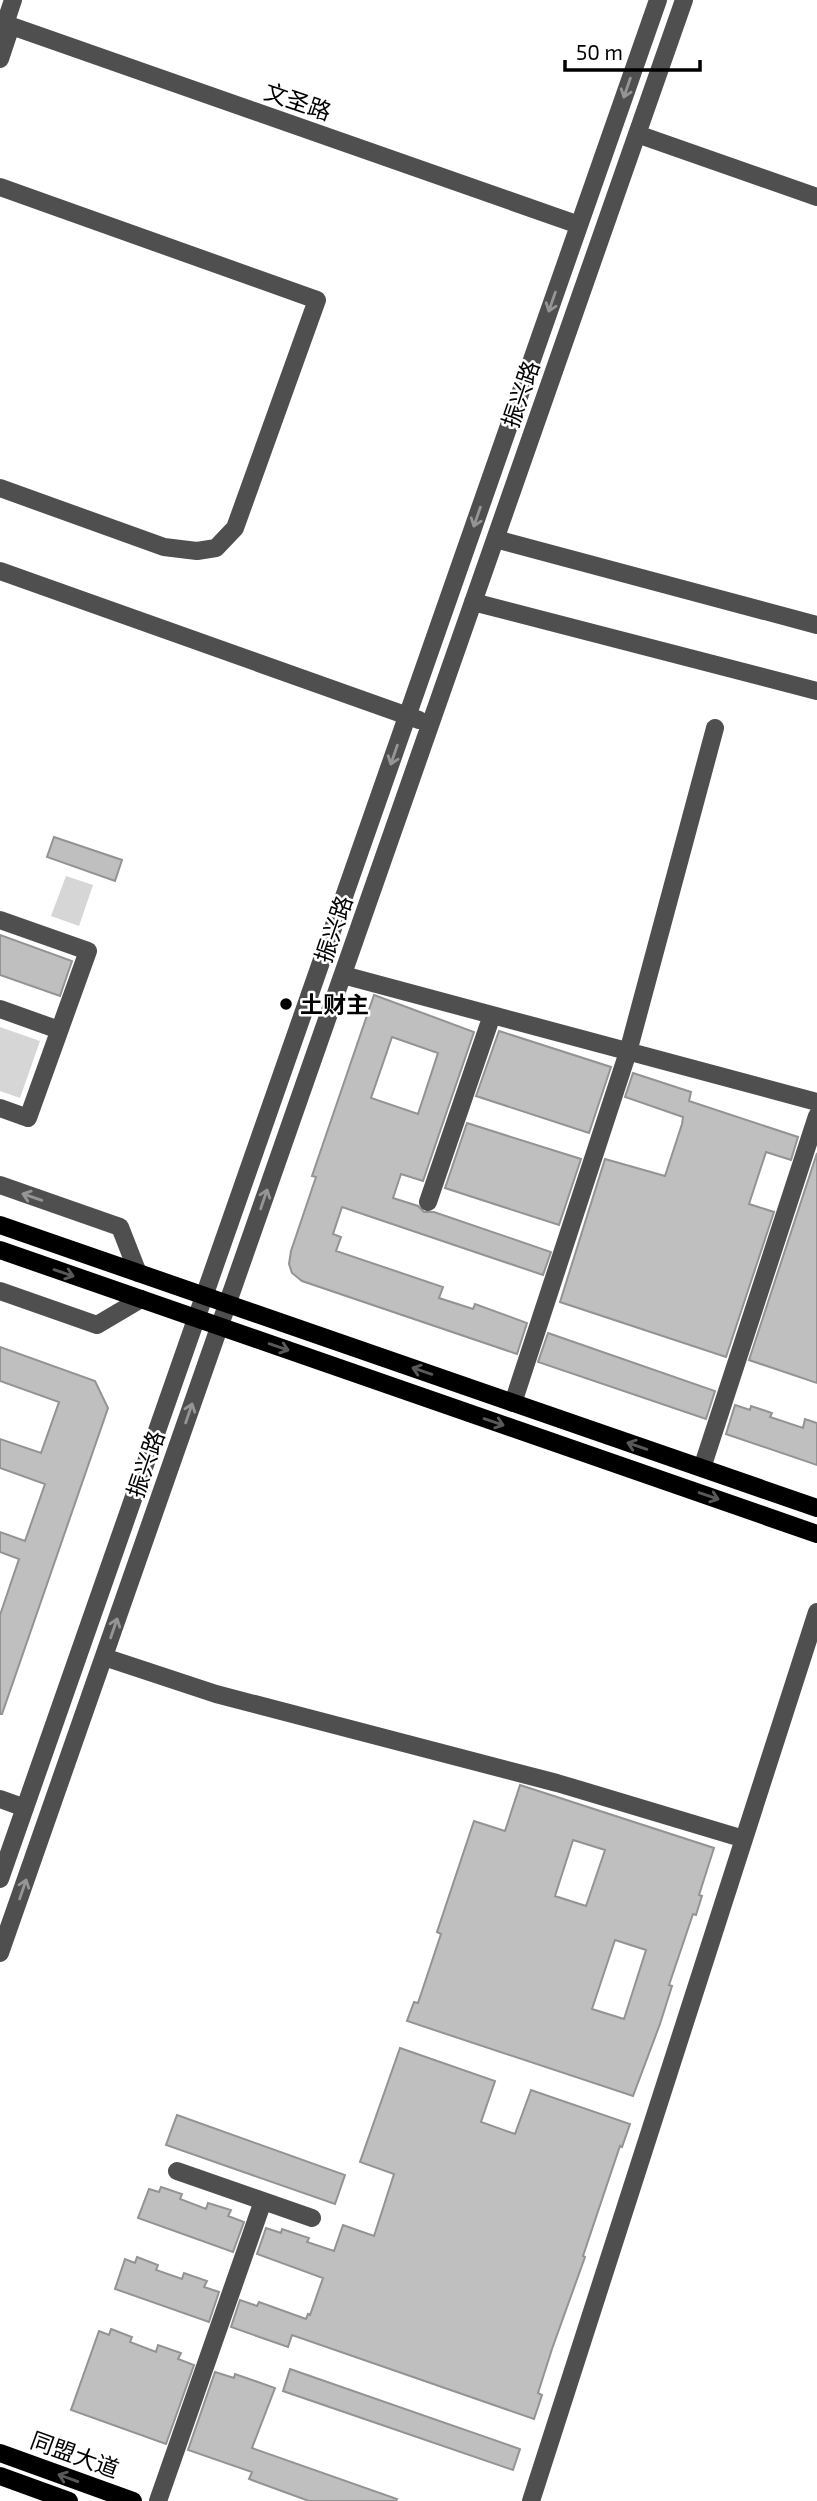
<svg xmlns="http://www.w3.org/2000/svg" width="817" height="2501" viewBox="0 0 817 2501" font-family="'Exo 2','Noto Sans SC',sans-serif">
<rect width="100%" height="100%" fill="#fff"/>
<path fill="#d6d6d6" d="M66,876L93,885L79,926L51,916Z
M0,1027L40,1041L20,1098L0,1091Z"/>
<path fill="#bfbfbf" stroke="#939393" stroke-width="2" fill-rule="evenodd" d="M54,837L122,860L115,881L47,857Z
M0,935L72,961L60,996L0,975Z
M374,995L474,1032L423,1181L401,1174L393,1198L418,1206L424,1212H434L551,1252L543,1275L342,1207L333,1234L341,1237L336,1251L443,1287L439,1298L473,1309L475,1304L527,1323L517,1354L302,1281L292,1273L289,1264L291,1251L316,1177L312,1176ZM392,1037L438,1053L418,1114L371,1098Z
M499,1031L611,1067L589,1133L476,1096Z
M633,1073L691,1092L689,1101L798,1137L791,1160L766,1152L749,1204L774,1212L726,1357L560,1302L605,1159L665,1176L682,1124L683,1117L625,1097Z
M467,1123L581,1159L559,1225L445,1188Z
M817,1153V1383L749,1360Z
M548,1333L715,1391L706,1419L538,1362Z
M0,1347L95,1381L108,1408L2,1714H0V1615L19,1559L0,1552V1532L25,1541L45,1484L0,1468V1439L41,1453L59,1402L0,1381Z
M735,1405L750,1410L751,1406L772,1413L770,1417L803,1428L805,1419L817,1423V1465L726,1434Z
M520,1785L714,1848L699,1895L702,1896L696,1915L693,1914L669,1985L672,1986L660,2024L633,2096L407,2021L414,2002L418,2003L441,1934L437,1932L474,1821L505,1831ZM573,1840L605,1850L586,1906L555,1896ZM615,1940L646,1950L624,2019L592,2009Z
M400,2048L495,2081L481,2122L515,2134L531,2090L630,2124L622,2147L620,2146L583,2256L585,2257L552,2349L538,2393L542,2395L534,2419L292,2335L288,2347L231,2327L240,2300L257,2306L259,2302L306,2319L308,2314L310,2315L323,2278L257,2254L266,2228L281,2233L282,2229L309,2238L307,2242L334,2251L343,2225L374,2236L394,2174L360,2162Z
M177,2115L345,2175L335,2204L166,2145Z
M161,2187L182,2194L180,2199L206,2209L208,2203L231,2210L228,2216L244,2222L233,2252L138,2218L149,2189L159,2192Z
M137,2257L158,2265L156,2270L182,2279L184,2273L207,2281L204,2287L219,2292L209,2322L115,2289L125,2259L135,2263Z
M111,2329L132,2337L130,2342L156,2352L158,2345L181,2353L178,2359L194,2365L166,2444L71,2410L99,2331L109,2335Z
M290,2369L520,2449L513,2470L283,2391Z
M215,2372L234,2378L235,2374L275,2388L252,2448L397,2499L396,2501H309L249,2479L252,2472L188,2450Z"/>
<g fill="none" stroke-linecap="round" stroke-linejoin="round">
<path stroke="#4f4f4f" stroke-width="18" d="M0,22L579,225
M5,24L13,0
M0,59L11,26
M637,134L817,197
M0,187L317,300L235,528L216,548L197,551L164,547L0,488
M499,540L817,625
M0,571L419,720
M473,602L817,691
M0,920L88,951L28,1118L0,1108
M343,975L817,1102
M0,1009L59,1030
M0,1185L120,1227L138,1273
M428,1202L492,1015
M0,1291L97,1325L141,1299
M513,1403L628,1052L715,728
M702,1468L817,1116
M104,1657L216,1694L557,1783L744,1839
M0,1799L25,1808
M0,1879L658,0
M0,1953L684,0
M177,2171L312,2218
M158,2501L263,2201
M531,2501L817,1612"/>
<path stroke="#000" stroke-width="18" d="M0,1225L817,1508
M0,1250L817,1534
M0,2453L133,2501
M0,2476L69,2501"/>
</g>
<defs><path id="oneway-shaft" d="M-6 0H5M1.5-3L5.5 0L1.5 3" fill="none" stroke-width="1.6" stroke-linecap="round" stroke-linejoin="round" transform="scale(1.75)"/></defs>
<g stroke="#959595">
<use href="#oneway-shaft" transform="translate(627 88) rotate(109)"/>
<use href="#oneway-shaft" transform="translate(552 302) rotate(109)"/>
<use href="#oneway-shaft" transform="translate(477 517) rotate(109)"/>
<use href="#oneway-shaft" transform="translate(394 755) rotate(109)"/>
<use href="#oneway-shaft" transform="translate(32 1197) rotate(-161)"/>
<use href="#oneway-shaft" transform="translate(264 1199) rotate(-71)"/>
<use href="#oneway-shaft" transform="translate(189 1413) rotate(-71)"/>
<use href="#oneway-shaft" transform="translate(114 1628) rotate(-71)"/>
<use href="#oneway-shaft" transform="translate(23 1889) rotate(-71)"/>
</g>
<g stroke="#595959">
<use href="#oneway-shaft" transform="translate(64 1273) rotate(19)"/>
<use href="#oneway-shaft" transform="translate(279 1347) rotate(19)"/>
<use href="#oneway-shaft" transform="translate(422 1371) rotate(-161)"/>
<use href="#oneway-shaft" transform="translate(494 1422) rotate(19)"/>
<use href="#oneway-shaft" transform="translate(637 1446) rotate(-161)"/>
<use href="#oneway-shaft" transform="translate(709 1496) rotate(19)"/>
<use href="#oneway-shaft" transform="translate(68 2478) rotate(-160)"/>
</g>
<circle fill="#000" stroke="#fff" stroke-width="2.5" cx="286" cy="1004" r="7"/>
<g text-anchor="middle" dominant-baseline="central" stroke-width="5" stroke-linejoin="round" paint-order="stroke">
<g font-size="23" fill="#000" stroke="#fff">
<text transform="translate(298 101) rotate(19)">文圣路</text>
<text transform="translate(520 394) rotate(-71)">振兴路</text>
<text transform="translate(333 929) rotate(-71)">振兴路</text>
<text transform="translate(145 1464) rotate(-71)">振兴路</text>
<text transform="translate(75 2454) rotate(20)">同盟大道</text>
</g>
<g font-size="23" font-weight="bold" fill="#000" stroke="#fff" text-anchor="start">
<text x="300" y="1004">土财主</text>
</g>
</g>
<path d="M565 60v10h135v-10" fill="none" stroke="#000000" stroke-width="3.5"/>
<text x="576" y="60" font-size="21" fill="#000000" stroke="#ffffff" stroke-width="5" paint-order="stroke">50 m</text>
</svg>
